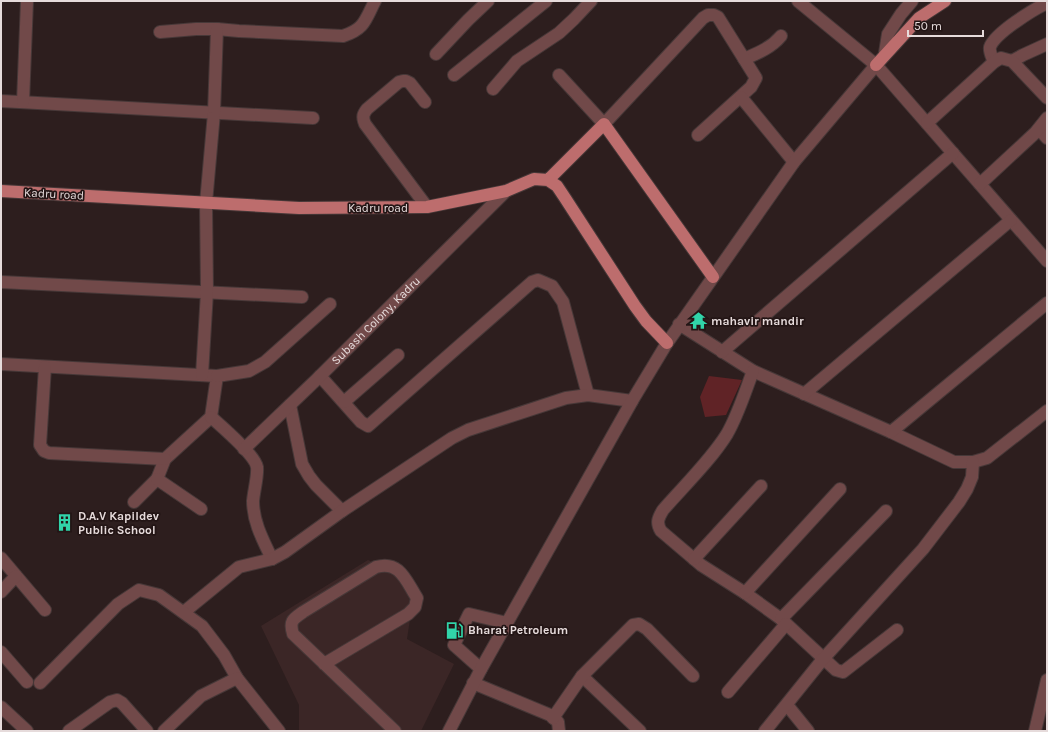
<svg xmlns="http://www.w3.org/2000/svg" width="1048" height="732" viewBox="0 0 1048 732" font-family="Karla,sans-serif">
<rect width="100%" height="100%" fill="#2d1e1e"/>
<path fill="#3b2626" d="M368,560L409,578L412,606L407,639L454,664L421,731H299V705L261,626Z"/>
<path fill="#602326" d="M709,376L742,380L726,415L705,417L700,397Z"/>
<g fill="none" stroke-linecap="round" stroke-linejoin="round">
<defs>
<g id="minor">
<path d="M798,1L876,65L1047,261"/>
<path d="M160,32L196,29H217L239,31L343,36C365,29 365,20 375,1"/>
<path d="M885,53L888,34L901,14L912,1"/>
<path d="M436,54L468,20L488,1"/>
<path d="M744,59C758,53 771,48 781,36"/>
<path d="M1012,61L1023,55L1047,44"/>
<path d="M994,62C992,57 989,52 990,47C995,33 1034,9 1047,3"/>
<path d="M454,75L546,1"/>
<path d="M559,75L604,124L703,18L708,15H714L718,17L756,78L751,87L698,135"/>
<path d="M493,89L517,61L559,33L574,19L591,1"/>
<path d="M741,97L794,162"/>
<path d="M1,101L313,118"/>
<path d="M23,102L27,1"/>
<path d="M425,102L410,83L406,81H403L399,82L367,109C363,114 362,117 365,124L427,207"/>
<path d="M927,123L994,62L1001,58L1012,61L1047,98"/>
<path d="M1039,129L1047,138"/>
<path d="M980,184L1035,133L1047,118"/>
<path d="M1,282L302,297"/>
<path d="M679,324L753,371L891,432L954,462H973L987,458L1047,411"/>
<path d="M722,352L953,153"/>
<path d="M1,364L217,376L211,417L165,459L157,479L134,502"/>
<path d="M45,367L40,445L44,451L49,453L165,459"/>
<path d="M753,371C745,392 738,415 727,434C711,460 683,487 663,510C658,518 656,523 661,531L701,565L745,593L781,619L836,670L843,672L897,630"/>
<path d="M202,375L207,292L206,203L214,113L217,29"/>
<path d="M217,376L249,371L265,362L330,304"/>
<path d="M320,376L361,422L368,426L532,282L538,280L552,286L563,302L588,395"/>
<path d="M804,394L1011,220"/>
<path d="M344,402L398,355"/>
<path d="M290,405L302,464L309,476L316,485L342,511"/>
<path d="M211,417C221,426 255,455 257,467C258,476 254,490 253,501C253,522 263,540 272,559"/>
<path d="M891,432L1047,303"/>
<path id="s1" d="M244,449L316,380L506,191"/>
<path d="M157,479L201,509"/>
<path d="M1,558L45,610"/>
<path d="M694,559L761,486"/>
<path d="M1,592L16,576"/>
<path d="M745,593L840,489"/>
<path d="M184,612L239,567L272,559L285,552L342,511L452,438L468,430L566,398L588,395L632,401"/>
<path d="M781,619L886,511"/>
<path d="M1,652L27,682"/>
<path d="M324,664L408,614L415,607L417,598C406,581 400,560 376,567L303,612C293,619 289,621 293,634L395,731"/>
<path d="M481,669L454,645L469,614L507,623"/>
<path d="M582,676L640,731"/>
<path d="M40,683L118,604L139,590L159,595L202,626L224,655L237,678L279,731"/>
<path d="M473,683L550,715L558,722L559,731"/>
<path d="M728,692L786,624"/>
<path d="M787,705L808,731"/>
<path d="M1,707L27,731"/>
<path d="M553,718L582,676L633,625L639,624L647,629L693,676"/>
<path d="M69,731L110,702L117,700L122,703L147,731"/>
<path d="M164,731L201,696L237,678"/>
<path d="M449,731L481,669L632,401L667,343L794,162L876,65"/>
<path d="M765,731L823,659L923,549L959,502L967,489L972,477L973,462"/>
<path d="M1035,731L1047,680"/>
</g>
<path id="major" d="M876,65L919,18L945,1
M548,180L604,124L713,277
M1,191L299,208L427,207L506,191L534,179L548,180L557,186L565,198L635,306L646,321L667,343"/>
</defs>
<use href="#minor" stroke="#473838" stroke-width="14"/>
<use href="#major" stroke="#473838" stroke-width="14"/>
<use href="#minor" stroke="#714949" stroke-width="12"/>
<use href="#major" stroke="#bd6d6d" stroke-width="12"/>
</g>
<defs>
<symbol id="temple-bare" viewBox="-9 -9 18 18"><path d="M0-6L5-2H3V0L6.5 2.5H4V6H1.5V3h-3V6H-4V2.5H-6.5L-3 0V-2H-5Z" fill="#31d4a9" stroke="#231515" stroke-width="2.5" paint-order="stroke"/></symbol>
<symbol id="building-bare" viewBox="-9 -9 18 18"><path d="M-4-6H4V6H1V3H-1V6H-4ZM-2.5-4.3h1.7v1.8h-1.7ZM.8-4.3h1.7v1.8H.8ZM-2.5-1h1.7V.8h-1.7ZM.8-1h1.7V.8H.8Z" fill="#31d4a9" stroke="#231515" stroke-width="2.5" paint-order="stroke"/></symbol>
<symbol id="fuel-bare" viewBox="-9 -9 18 18"><path d="M-5.5-6h7V0h2V4h1.3V-2.5L3-4.5l.8-.8L6-3V5H2.5V1h-1V6h-7ZM-4.2-4.7v3.2H.2V-4.7Z" fill="#31d4a9" stroke="#231515" stroke-width="2.5" paint-order="stroke"/></symbol>
</defs>
<g fill-rule="evenodd">
<use href="#temple-bare" x="686" y="308" width="25" height="25"/>
<use href="#building-bare" x="52" y="510" width="25" height="25"/>
<use href="#fuel-bare" x="442" y="618" width="25" height="25"/>
</g>
<g text-anchor="middle" dominant-baseline="central" stroke-width="3.5" stroke-linejoin="round" paint-order="stroke">
<g font-size="12" fill="#e6dbdb" stroke="#231515">
<text transform="translate(54 194) rotate(3)">Kadru road</text>
<text x="378" y="208">Kadru road</text>
<text stroke="none"><textPath href="#s1" startOffset="184">Subash Colony, Kadru</textPath></text>
</g>
<g font-size="12" font-weight="bold" fill="#e6dbdb" stroke="#231515" text-anchor="start">
<text x="711" y="321">mahavir mandir</text>
<text x="78" y="516">D.A.V Kapildev<tspan x="78" dy="14">Public School</tspan></text>
<text x="468" y="630">Bharat Petroleum</text>
</g>
</g>
<rect width="1048" height="732" fill="none" stroke="#e6dbdb" stroke-width="4"/>
<path d="M908 30v6h75v-6" fill="none" stroke="#e6dbdb" stroke-width="2"/>
<text x="914" y="30" font-size="12" fill="#e6dbdb" stroke="#231515" stroke-width="3" paint-order="stroke">50 m</text>
</svg>
